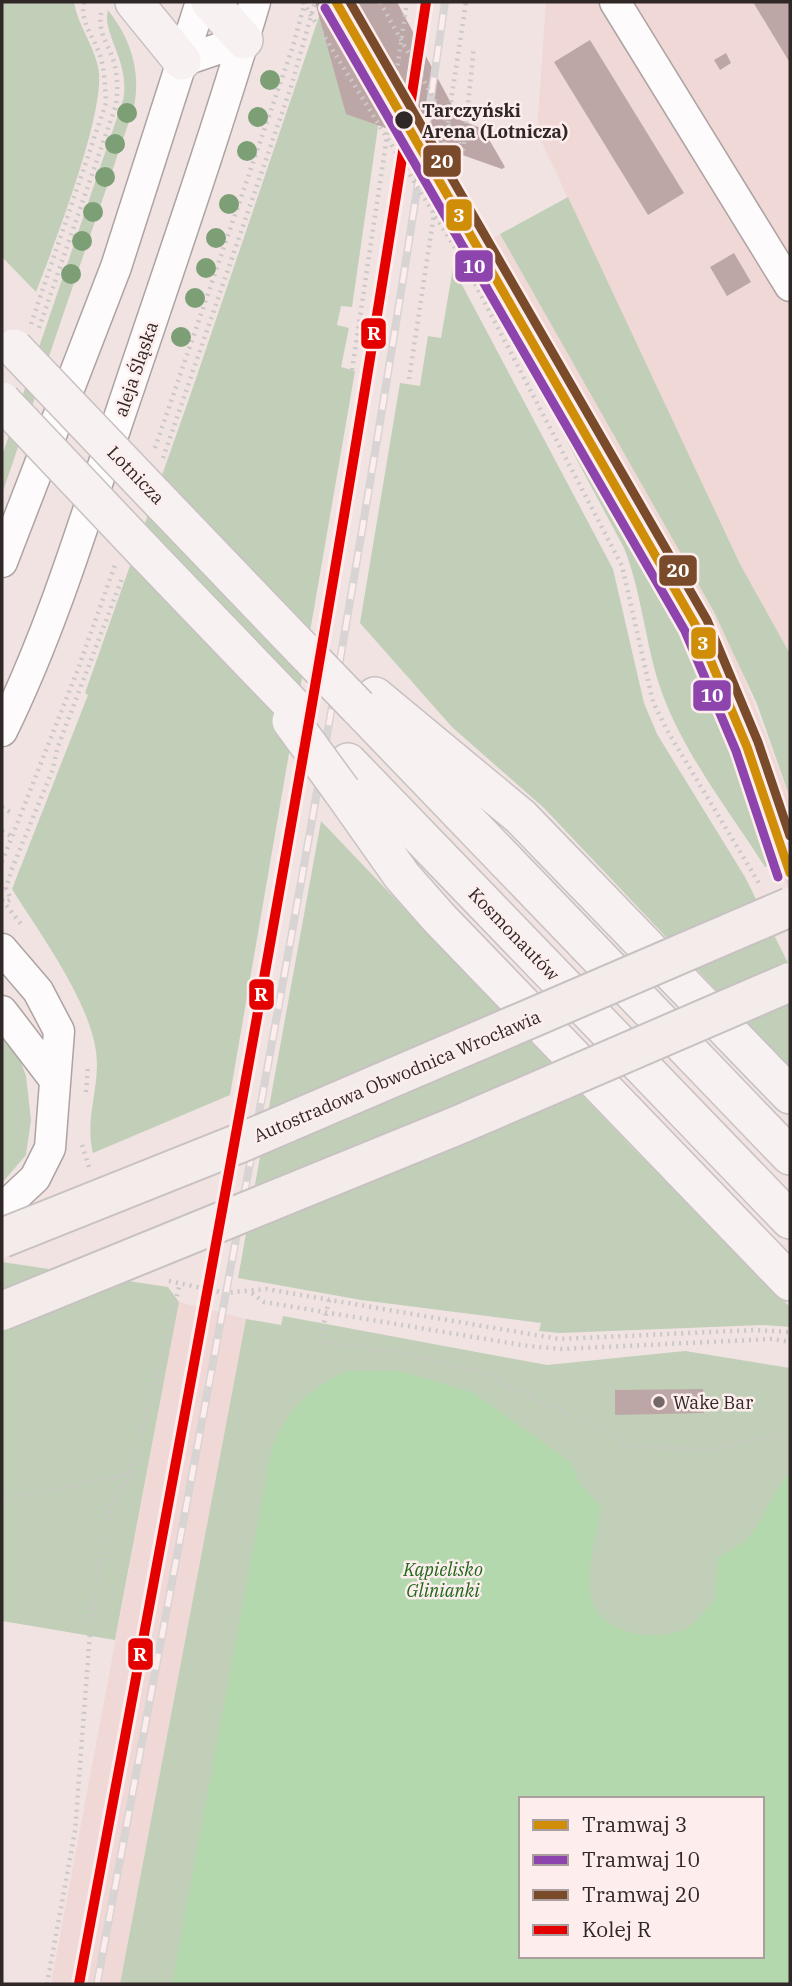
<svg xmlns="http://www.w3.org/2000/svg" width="792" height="1986" viewBox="0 0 792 1986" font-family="'IBM Plex Serif',serif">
<rect width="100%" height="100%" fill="#f0e3e2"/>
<path fill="#f0d8d6" d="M546,2H790V654L740,564L537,132Z
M500,234L684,555L737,659L790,799V893L724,714L683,624L472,252Z
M179,1302L246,1319L120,1984H51Z"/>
<path fill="#c1cfb8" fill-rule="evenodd" d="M2,2H74C78,26 93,43 98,67C108,107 53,248 36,292L2,257Z
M324,2H396L352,307L341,306L337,325L349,328L341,367L355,371L230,1095L93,1153C84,1118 101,1086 96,1051C88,998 40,934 12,889L88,695L85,693L190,396Z
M108,10C131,39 141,71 134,107L2,494V456L123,100C131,63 101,32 108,10Z
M568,197L740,564L790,654V798L757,704L714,612L500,234Z
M472,252L683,624L724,714L778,861L765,867C729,810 682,752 660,687C645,642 642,593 624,548L472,263Z
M453,268L613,569L644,703L657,734L745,877L790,967V1068L544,808L452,727L360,623L400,383L420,386L428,336L441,338Z
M321,821L627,1142L790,1307V1327L763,1325L560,1333L539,1331L541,1323L361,1300L238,1278Z
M2,1038L18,1054L26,1076L31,1120L26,1155L2,1183Z
M2,1262L168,1287L179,1302L115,1640L2,1621Z
M283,1316L547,1365L685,1351L790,1368V1984H120L246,1319L281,1325ZM521,1799H762V1956H521Z"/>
<path fill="#b4d8ad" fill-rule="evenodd" d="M346,1371H399L474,1393L570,1462L581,1486L601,1506C596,1535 586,1568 591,1597C598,1634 657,1643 686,1629C697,1623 708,1606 716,1598L717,1558C727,1552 741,1546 749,1537C766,1516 772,1492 790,1472V1984H172L272,1448C291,1404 305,1394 346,1371ZM521,1799H762V1956H521Z"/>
<path fill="#bca7a6" d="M315,2H397L460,120L483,129L505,167L502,169L346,114Z
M753,2H790V63Z
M590,40L684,193L648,215L554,62Z
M726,53L731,63L720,70L714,60Z
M734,253L751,282L727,296L710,267Z
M703,1389L704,1413L615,1415V1390Z"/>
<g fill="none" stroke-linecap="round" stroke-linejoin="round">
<defs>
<path id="minor" d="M615,2L790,286
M182,61L244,40
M2,562L116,267L201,2
M2,731C55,623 88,508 127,394C171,263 216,134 255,2
M2,949L38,991L59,1031L50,1148L35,1178L2,1209
M2,1011L54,1079"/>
<path id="major" d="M134,2L182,61
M210,2L244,40
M162,503L303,650
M145,552L293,706
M375,696L521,817L790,1095
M358,707L790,1156
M348,762L790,1220
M342,791L402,876L439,918L790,1282"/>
</defs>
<use href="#minor" stroke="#ada3a2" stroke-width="33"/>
<use href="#major" stroke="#c8c1c1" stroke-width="40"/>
<path stroke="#cbc8c7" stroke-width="4.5" stroke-dasharray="2 5" stroke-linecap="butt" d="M463,151L474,47
M462,259L622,566L653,702L668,732L760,885
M31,324L106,103C105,88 105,74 101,59C96,40 79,22 84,2
M39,328L116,105C118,90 118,74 113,59C107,42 96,29 102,10
M352,370L407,2
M409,379L466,2
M155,448L293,46L305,2
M163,458L291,87L315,2
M2,807L13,814
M2,831L11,836
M2,862L78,669L115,565
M2,900L21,924
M8,901L11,899L6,888L11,871L53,769L57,749L123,576
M86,1092L88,1066
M82,1145L90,1170
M169,1281L225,1293L266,1289L559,1339L755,1330L790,1332
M252,1293L264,1302L528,1346L562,1349L772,1339L790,1342
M329,1300L320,1341L397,1352L485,1373L629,1445L706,1450L790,1432
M2,1499L131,1474L180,1283
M47,1984L75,1831L92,1607L112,1503L131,1474"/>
<use href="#minor" stroke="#fdfbfb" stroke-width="30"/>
<use href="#major" stroke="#f7f1f1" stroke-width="37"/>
<defs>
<path id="rail" d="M97,1984C219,1325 349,666 445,2"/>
</defs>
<use href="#rail" stroke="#d7d4d3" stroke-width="8"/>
<use href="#rail" stroke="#fdeeed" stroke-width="5" stroke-dasharray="16" stroke-linecap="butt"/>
<defs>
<path id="major-bridge" d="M14,348L162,503
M2,401L145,552
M303,650L358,707
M291,721L342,791"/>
<path id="highway-bridge" d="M2,1238L245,1141L790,907
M2,1311L456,1126L790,982"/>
</defs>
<use href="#major-bridge" stroke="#c8c1c1" stroke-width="40" stroke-linecap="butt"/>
<use href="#highway-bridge" stroke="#c8c1c1" stroke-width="42" stroke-linecap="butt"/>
<path stroke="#cbc8c7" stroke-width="4.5" stroke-dasharray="2 5" stroke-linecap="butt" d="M303,2L462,259
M380,2L463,151L415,179"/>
<use href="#major-bridge" stroke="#f7f1f1" stroke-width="37"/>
<use href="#highway-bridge" stroke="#f3eceb" stroke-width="38"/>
<defs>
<path id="rail-1" d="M79,1984C202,1324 326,665 426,2"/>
</defs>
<use href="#rail-1" stroke="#fdeeed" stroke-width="16"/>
<use href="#rail-1" stroke="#e50000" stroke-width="10"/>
<defs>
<path id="tram-1" d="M336,2L696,626L747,747L790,873"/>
<path id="tram-2" d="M325,8L685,631L736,751L778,877"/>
<path id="tram-3" d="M350,2L707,620L758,742L790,836"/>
</defs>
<use href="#tram-1" stroke="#fdeeed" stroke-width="14"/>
<use href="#tram-2" stroke="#fdeeed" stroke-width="14"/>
<use href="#tram-3" stroke="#fdeeed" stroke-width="14"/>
<use href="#tram-1" stroke="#cf8d08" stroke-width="9"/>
<use href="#tram-2" stroke="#8e44ad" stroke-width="9"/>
<use href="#tram-3" stroke="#7a4b2a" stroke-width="9"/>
</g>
<g fill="#7c9f75">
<circle cx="270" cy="80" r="10"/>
<circle cx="127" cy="113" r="10"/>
<circle cx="258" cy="117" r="10"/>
<circle cx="115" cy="144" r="10"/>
<circle cx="247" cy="151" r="10"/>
<circle cx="105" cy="177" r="10"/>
<circle cx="229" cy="204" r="10"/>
<circle cx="93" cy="212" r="10"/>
<circle cx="216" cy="238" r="10"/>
<circle cx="82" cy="241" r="10"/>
<circle cx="206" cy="268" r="10"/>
<circle cx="71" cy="274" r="10"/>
<circle cx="195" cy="298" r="10"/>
<circle cx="181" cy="337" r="10"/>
</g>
<circle fill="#302727" stroke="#fdeeed" stroke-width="2.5" cx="404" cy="120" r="10"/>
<circle fill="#736968" stroke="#fdeeed" stroke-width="2.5" cx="659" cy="1402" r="7"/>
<g text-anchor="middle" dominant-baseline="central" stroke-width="5" stroke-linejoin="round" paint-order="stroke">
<g font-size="18" font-weight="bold" fill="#302727" stroke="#fdeeed" text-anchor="start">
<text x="422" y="110">Tarczyński<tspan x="422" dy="21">Arena (Lotnicza)</tspan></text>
</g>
<g font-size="18" fill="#302727" stroke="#fdeeed">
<text transform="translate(136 369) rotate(-71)">aleja Śląska</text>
<text transform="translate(136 475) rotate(46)">Lotnicza</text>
<text transform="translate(514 934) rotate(46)">Kosmonautów</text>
<text transform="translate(397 1076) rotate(-23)">Autostradowa Obwodnica Wrocławia</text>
</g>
<g font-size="18" fill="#302727" stroke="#fdeeed" text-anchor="start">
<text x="673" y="1402">Wake Bar</text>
</g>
<g font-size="18" font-style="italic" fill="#1d681b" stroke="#fdeeed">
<text x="443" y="1569">Kąpielisko<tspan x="443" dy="21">Glinianki</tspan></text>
</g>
</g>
<g stroke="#fdeeed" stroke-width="2.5">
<rect x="422" y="144" width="40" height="34" rx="7" fill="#7a4b2a"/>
<rect x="445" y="198" width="28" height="34" rx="7" fill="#cf8d08"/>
<rect x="454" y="249" width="40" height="34" rx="7" fill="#8e44ad"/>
<rect x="360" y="317" width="27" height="33" rx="7" fill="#e50000"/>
<rect x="658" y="554" width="40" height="33" rx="7" fill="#7a4b2a"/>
<rect x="690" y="626" width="27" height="34" rx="7" fill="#cf8d08"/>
<rect x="692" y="679" width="40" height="33" rx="7" fill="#8e44ad"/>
<rect x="248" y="978" width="27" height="33" rx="7" fill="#e50000"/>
<rect x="127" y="1637" width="27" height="34" rx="7" fill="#e50000"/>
</g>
<g font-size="19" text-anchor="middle" font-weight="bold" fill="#fff">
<text x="442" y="168">20</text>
<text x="459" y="222">3</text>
<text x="474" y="273">10</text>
<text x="374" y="340">R</text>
<text x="678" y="577">20</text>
<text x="703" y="650">3</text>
<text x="712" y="702">10</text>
<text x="261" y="1001">R</text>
<text x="140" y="1661">R</text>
</g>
<rect width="792" height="1986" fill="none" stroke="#302727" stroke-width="7"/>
<rect x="519" y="1797" width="245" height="161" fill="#fdeeed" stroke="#ab9e9e" stroke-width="2"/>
<rect x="533" y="1820" width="35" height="10" fill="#cf8d08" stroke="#ab9e9e" stroke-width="2"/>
<text x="582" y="1832" font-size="21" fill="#302727">Tramwaj 3</text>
<rect x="533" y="1855" width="35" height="10" fill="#8e44ad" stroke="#ab9e9e" stroke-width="2"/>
<text x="582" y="1867" font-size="21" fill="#302727">Tramwaj 10</text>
<rect x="533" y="1890" width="35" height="10" fill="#7a4b2a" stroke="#ab9e9e" stroke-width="2"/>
<text x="582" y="1902" font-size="21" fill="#302727">Tramwaj 20</text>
<rect x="533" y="1925" width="35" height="10" fill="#e50000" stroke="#ab9e9e" stroke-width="2"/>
<text x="582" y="1937" font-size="21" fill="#302727">Kolej R</text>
</svg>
